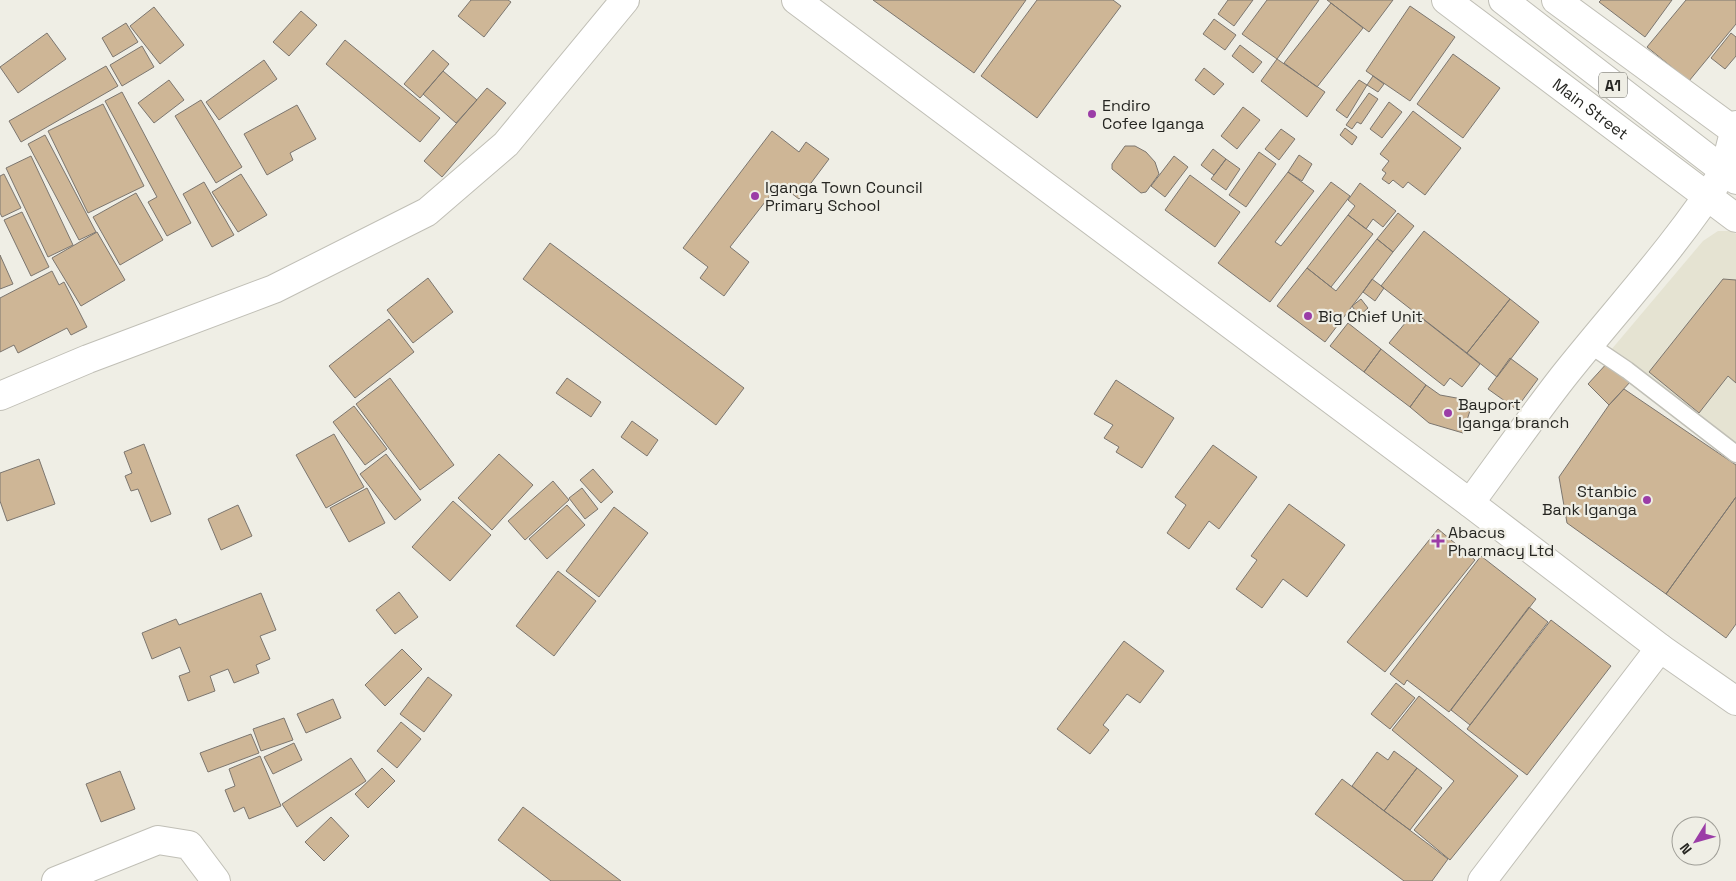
<svg xmlns="http://www.w3.org/2000/svg" width="1736" height="881" viewBox="0 0 1736 881" font-family="'Space Grotesk',sans-serif">
<rect width="100%" height="100%" fill="#efeee5"/>
<path fill="#e5e3d2" d="M1718,231H1731L1736,234V443L1611,350L1703,241Z"/>
<path fill="#ceb696" stroke="#7c766f" d="M471,0H508L511,2L484,37L458,16Z
M873,0H1026L974,73Z
M1037,0H1113L1121,6L1037,118L981,76Z
M1228,0H1253L1234,26L1218,14Z
M1267,0H1319L1277,59L1242,34Z
M1327,0H1393L1369,32Z
M1601,0H1672L1645,37L1599,2Z
M1686,0H1736V24L1689,81L1647,47Z
M1331,3L1363,28L1317,87L1284,63Z
M1410,6L1455,37L1410,101L1366,71Z
M154,7L184,45L160,64L130,26Z
M301,11L317,25L289,56L273,42Z
M1214,19L1236,35L1225,50L1203,34Z
M126,23L138,42L113,57L102,38Z
M47,33L66,59L18,93L0,67Z
M1731,33L1736,37V56L1725,69L1711,58Z
M345,40L440,118L420,142L326,64Z
M1240,45L1262,62L1253,73L1232,56Z
M142,46L154,67L122,86L110,65Z
M433,50L449,64L420,98L404,84Z
M1453,54L1500,88L1463,138L1417,104Z
M1277,59L1325,92L1307,117L1261,81Z
M264,60L277,79L219,120L206,102Z
M106,66L118,86L21,142L9,121Z
M1204,68L1224,84L1214,95L1195,80Z
M443,71L477,100L456,123L423,94Z
M1373,76L1384,84L1378,92L1367,85Z
M169,80L184,100L154,123L138,103Z
M1359,80L1367,85L1347,118L1336,110Z
M487,88L506,103L442,177L424,161Z
M122,92L191,223L167,236L148,202L157,197L105,101Z
M1369,93L1378,99L1361,124L1357,122L1352,129L1346,125Z
M201,100L242,167L216,183L175,116Z
M1389,102L1402,112L1382,138L1370,129Z
M103,104L144,186L88,213L48,131Z
M297,105L316,139L290,153L293,160L267,175L244,134Z
M1243,107L1260,120L1237,149L1221,136Z
M1413,111L1461,148L1425,195L1408,182L1403,188L1393,180L1389,184L1382,179L1386,173L1382,170L1389,161L1380,154Z
M1345,128L1357,137L1352,145L1340,135Z
M1281,129L1295,139L1279,160L1265,149Z
M772,131L799,152L806,142L829,159L799,199L779,184L730,247L749,262L724,296L700,278L708,267L683,248Z
M45,135L96,232L79,240L28,144Z
M1125,146H1135L1146,152L1155,162L1159,174L1146,192L1141,193L1112,169V164Z
M1213,149L1226,159L1214,175L1201,165Z
M1259,152L1276,164L1246,207L1229,195Z
M1299,155L1312,164L1302,181L1288,172Z
M31,156L73,245L48,257L6,168Z
M1174,156L1188,167L1165,197L1151,186Z
M1226,159L1240,169L1226,190L1211,179Z
M1288,172L1314,191L1275,242L1281,246L1331,182L1350,196L1270,302L1218,263Z
M4,174L21,208L2,217L0,213V176Z
M241,174L267,215L238,232L212,192Z
M1190,175L1240,212L1215,247L1165,210Z
M204,182L234,235L212,247L183,194Z
M1360,183L1396,211L1383,227L1373,219L1366,229L1348,215L1355,206L1348,200Z
M136,193L163,240L120,265L93,217Z
M22,212L49,267L31,276L4,220Z
M1398,213L1414,226L1393,252L1377,239Z
M1348,215L1373,234L1331,287L1307,268Z
M1424,231L1510,299L1467,353L1381,286Z
M97,232L125,280L81,306L52,258Z
M1377,239L1393,252L1325,342L1277,306L1307,268L1336,291Z
M550,243L744,388L716,425L523,279Z
M0,255L13,284L0,289Z
M52,271L59,285L64,282L87,327L71,335L67,328L18,353L14,345L0,352V298Z
M428,278L453,312L413,343L387,310Z
M1372,279L1384,288L1375,301L1363,292Z
M1723,279L1736,280V383L1728,376L1699,413L1649,372Z
M1361,299L1368,308L1359,316L1352,306Z
M1510,299L1539,322L1497,377L1467,353Z
M1414,312L1480,364L1462,387L1450,378L1444,386L1389,343Z
M389,319L414,352L355,398L329,366Z
M1348,323L1381,349L1364,372L1330,346Z
M1381,349L1426,385L1410,407L1364,372Z
M1510,358L1538,379L1516,409L1488,389Z
M1609,361L1631,381L1609,405L1588,384Z
M390,378L454,465L420,490L356,404Z
M567,378L601,402L591,417L556,393Z
M1116,380L1174,418L1142,468L1116,452L1119,447L1104,438L1113,425L1094,414Z
M1426,385L1440,395L1473,401L1463,433L1429,423L1410,407Z
M1624,389L1736,465V497L1666,594L1567,523L1559,477L1609,405Z
M354,406L387,449L365,465L333,422Z
M632,421L658,440L647,456L621,437Z
M334,434L364,487L326,508L296,455Z
M144,444L171,514L151,522L138,489L131,491L125,476L132,473L124,452Z
M1213,445L1257,477L1219,529L1209,521L1189,549L1167,533L1186,505L1175,497Z
M386,454L421,500L395,520L360,474Z
M499,454L533,485L492,530L458,498Z
M39,459L55,504L7,521L0,501V473Z
M593,469L613,492L601,503L580,480Z
M553,481L569,500L525,540L508,521Z
M367,488L385,523L349,542L330,508Z
M582,488L598,509L585,519L569,498Z
M1736,497V624L1726,638L1666,594Z
M453,501L491,535L450,581L412,547Z
M1289,504L1345,545L1307,597L1283,579L1262,608L1236,589L1257,560L1251,556Z
M238,505L252,536L221,550L208,519Z
M567,505L585,525L547,559L529,539Z
M614,507L648,533L599,597L566,571Z
M1438,529L1475,560L1385,672L1347,642Z
M1481,556L1536,599L1449,712L1407,680L1404,685L1390,674Z
M558,571L596,601L554,656L516,626Z
M399,592L418,617L395,634L376,610Z
M261,593L276,630L260,636L270,659L256,665L259,673L234,683L228,669L210,676L215,691L188,701L179,676L190,672L180,647L152,659L142,633L176,619L179,625Z
M1529,607L1548,622L1470,725L1451,710Z
M1551,620L1611,666L1527,775L1467,729Z
M1124,641L1164,671L1140,703L1127,694L1103,725L1109,730L1090,754L1057,729Z
M402,649L422,669L385,706L365,685Z
M428,677L452,695L424,732L400,714Z
M1396,683L1415,698L1390,729L1371,714Z
M1419,696L1518,776L1450,860L1414,830L1454,781L1392,730Z
M333,699L341,718L306,733L297,714Z
M284,718L293,740L261,751L253,729Z
M401,722L421,739L397,768L377,751Z
M251,734L259,753L208,772L200,753Z
M294,743L302,760L273,774L264,757Z
M1394,751L1417,768L1384,811L1352,786L1377,752L1388,760Z
M260,756L281,806L249,819L244,807L234,812L225,790L235,786L229,769Z
M351,758L366,781L297,827L282,804Z
M382,768L395,781L368,808L355,794Z
M1417,768L1442,788L1410,830L1384,811Z
M120,771L135,809L101,822L86,784Z
M1342,779L1448,859L1432,881H1404L1315,814Z
M523,807L621,881H551L498,840Z
M331,817L349,836L324,861L305,842Z"/>
<g fill="none" stroke-linecap="round" stroke-linejoin="round">
<defs>
<path id="lane" d="M1590,345L1627,370L1736,454"/>
<g id="street">
<path d="M796,0L1470,503L1660,648L1736,701"/>
<path id="s1" d="M1446,0L1736,218"/>
<path d="M1556,0L1736,132"/>
<path d="M0,396L88,359L274,289L427,212L506,144L625,0"/>
<path d="M1470,503C1501,461 1531,418 1563,377C1617,309 1677,245 1724,171"/>
<path d="M56,881L158,840L189,845L216,881"/>
<path d="M1482,881L1660,648"/>
</g>
<path id="secondary" d="M1724,171L1736,125"/>
<path id="primary" d="M1503,0L1736,180"/>
</defs>
<use href="#lane" stroke="#c0bfb6" stroke-width="19"/>
<use href="#street" stroke="#c0bfb6" stroke-width="30"/>
<use href="#secondary" stroke="#c0bfb6" stroke-width="30"/>
<use href="#primary" stroke="#c0bfb6" stroke-width="30"/>
<use href="#lane" stroke="#fff" stroke-width="16"/>
<use href="#street" stroke="#fff" stroke-width="28"/>
<use href="#secondary" stroke="#fff" stroke-width="28"/>
<use href="#primary" stroke="#fff" stroke-width="28"/>
</g>
<g fill="#9b3da7" stroke="#efeee5" stroke-width="2">
<circle cx="1092" cy="114" r="5"/>
<circle cx="755" cy="196" r="5"/>
<circle cx="1308" cy="316" r="5"/>
<circle cx="1448" cy="413" r="5"/>
<circle cx="1647" cy="500" r="5"/>
<path d="M1435.5 533.5h5v5h5v5h-5v5h-5v-5h-5v-5h5z"/>
</g>
<g text-anchor="middle" dominant-baseline="central" stroke-width="4.5" stroke-linejoin="round" paint-order="stroke">
<rect fill="#efeee5" stroke="#62625c" stroke-width="1" x="1599" y="72.5" width="28" height="25" rx="4"/>
<g font-size="15" font-weight="bold" fill="#262622">
<text x="1613" y="85">A1</text>
</g>
<g font-size="16" fill="#262622" stroke="#efeee5" text-anchor="start">
<text x="1102" y="105">Endiro<tspan x="1102" dy="18">Cofee Iganga</tspan></text>
<text x="765" y="187">Iganga Town Council<tspan x="765" dy="18">Primary School</tspan></text>
<text x="1318" y="316">Big Chief Unit</text>
<text x="1458" y="404">Bayport<tspan x="1458" dy="18">Iganga branch</tspan></text>
<text x="1637" y="491" text-anchor="end">Stanbic<tspan x="1637" dy="18">Bank Iganga</tspan></text>
<text x="1448" y="532">Abacus<tspan x="1448" dy="18">Pharmacy Ltd</tspan></text>
</g>
<g font-size="16" fill="#262622" stroke="#efeee5">
<text stroke="none"><textPath href="#s1" startOffset="181">Main Street</textPath></text>
</g>
</g>
<g transform="translate(1696 841) rotate(233)"><circle r="24" fill="#efeee5" stroke="#9f9e97"/>
<path d="M0-4L9 19L0 12L-9 19Z" fill="#9b3da7"/>
<text y="-8" font-size="14" font-weight="bold" text-anchor="middle" fill="#262622">N</text>
</g>
</svg>
